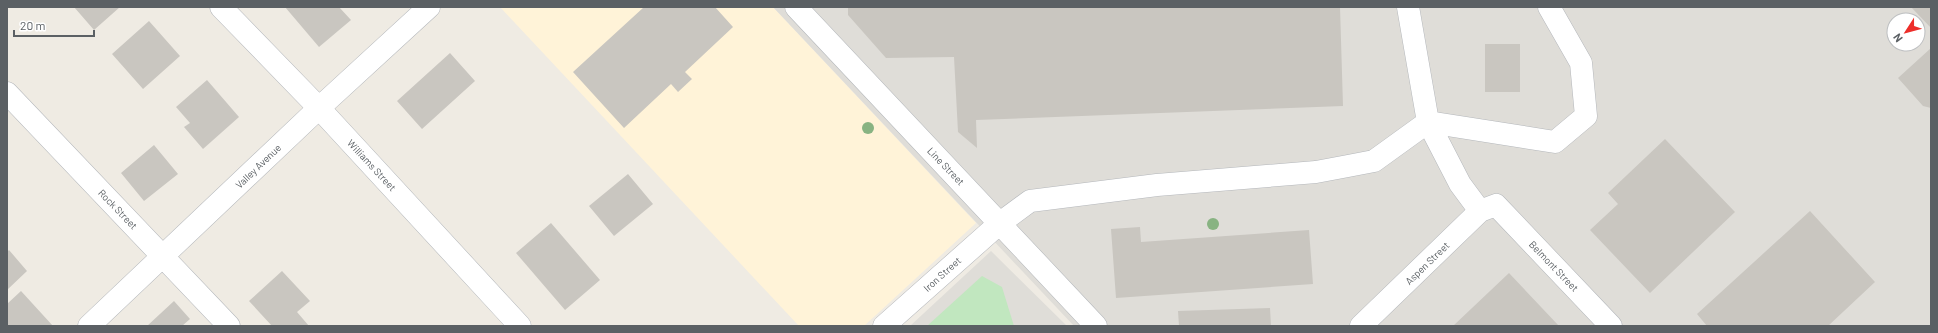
<svg xmlns="http://www.w3.org/2000/svg" width="1938" height="333" viewBox="0 0 1938 333" font-family="Barlow,sans-serif">
<rect width="100%" height="100%" fill="#efebe3"/>
<path fill="#fff3d8" d="M500,7H773L976,223L864,326H799Z"/>
<path fill="#dfddd8" fill-rule="evenodd" d="M773,7H1931V326H1074ZM1894,20H1918V44H1894Z
M991,251L1067,326H910Z"/>
<path fill="#c1e7bf" d="M982,276L1002,287L1014,326H927Z"/>
<path fill="#c9c6c0" d="M74,7H120L94,30Z
M285,7H339L351,20L319,47Z
M644,7H715L733,27L685,72L692,79L678,92L671,84L624,128L573,72Z
M848,7H1340L1343,106L976,120L977,148L958,132L954,57L886,58L848,15Z
M1911,7H1931V28Z
M149,21L180,56L143,89L112,54Z
M1485,44H1520V92H1485Z
M1931,48V108L1923,106L1898,78Z
M450,53L475,81L422,129L397,101Z
M207,80L239,117L203,149L184,127L190,123L176,107Z
M1665,139L1735,212L1650,293L1590,230L1618,204L1608,193Z
M154,145L178,174L144,201L121,173Z
M628,174L653,204L614,236L589,206Z
M1810,211L1875,282L1828,326H1707L1697,314Z
M551,223L600,280L565,310L516,253Z
M1140,227L1141,242L1309,230L1313,284L1116,298L1111,229Z
M9,250L27,271L7,290V252Z
M282,271L310,301L297,312L309,326H272L249,301Z
M1509,273L1559,326H1453Z
M21,291L53,326H7V304Z
M174,301L190,319L182,326H147Z
M1270,308L1271,326H1179L1178,311Z"/>
<g fill="none" stroke-linecap="round" stroke-linejoin="round">
<defs>
<path id="minor" d="M221,7L319,108L520,326
M796,7L1096,326
M1408,7L1428,122L1460,184L1480,211
M7,93L229,326
M89,326L319,108L429,7
M884,326L1000,223L1030,201L1157,185L1316,172L1348,166L1374,161L1428,122L1555,142L1586,116L1581,63L1549,7
M1361,326L1480,211L1496,205L1611,326"/>
</defs>
<use href="#minor" stroke="#b4b7bb" stroke-width="23"/>
<use href="#minor" stroke="#fff" stroke-width="22"/>
</g>
<g fill="#88b382">
<circle cx="868" cy="128" r="6"/>
<circle cx="1213" cy="224" r="6"/>
</g>
<g text-anchor="middle" dominant-baseline="central" stroke-width="3.5" stroke-linejoin="round" paint-order="stroke">
<g font-size="10" fill="#5b6064" stroke="#fff">
<text transform="translate(372 165) rotate(47)">Williams Street</text>
<text transform="translate(258 166) rotate(-44)">Valley Avenue</text>
<text transform="translate(946 166) rotate(46)">Line Street</text>
<text transform="translate(118 209) rotate(46)">Rock Street</text>
<text transform="translate(1427 263) rotate(-44)">Aspen Street</text>
<text transform="translate(1554 266) rotate(46)">Belmont Street</text>
<text transform="translate(942 274) rotate(-42)">Iron Street</text>
</g>
</g>
<rect width="1938" height="333" fill="none" stroke="#5b6064" stroke-width="16"/>
<g transform="translate(1906 32) rotate(234)"><circle r="19" fill="#ffffff" stroke="#bdbfc1"/>
<path d="M0-3L7 15L0 10L-7 15Z" fill="#ed2e2a"/>
<text y="-6" font-size="11" font-weight="bold" text-anchor="middle" fill="#5b6064">N</text>
</g>
<path d="M14 30v6h80v-6" fill="none" stroke="#5b6064" stroke-width="2"/>
<text x="20" y="30" font-size="12" fill="#5b6064" stroke="#ffffff" stroke-width="3" paint-order="stroke">20 m</text>
</svg>
